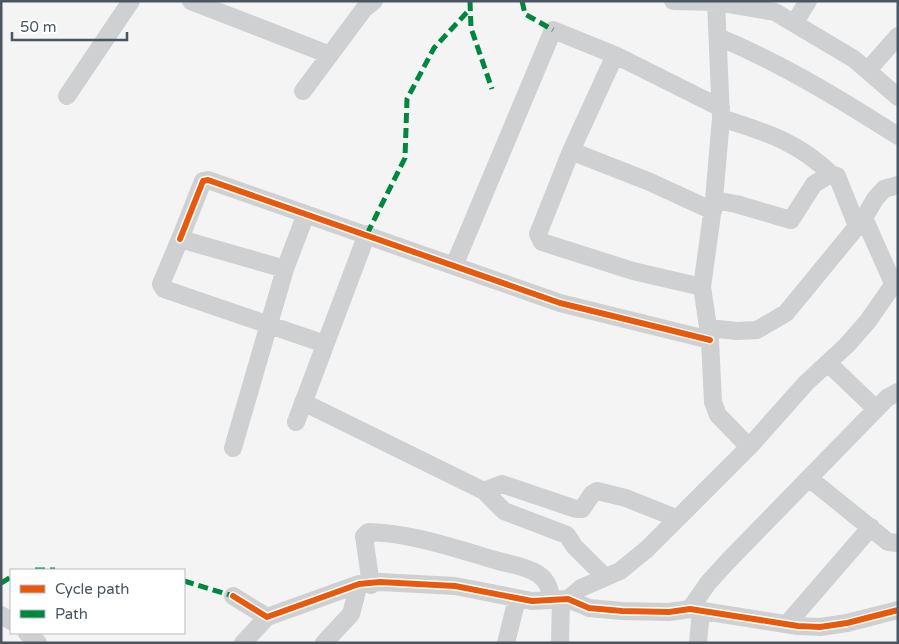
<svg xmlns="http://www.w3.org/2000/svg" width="899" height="644" viewBox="0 0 899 644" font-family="'Varela Round',sans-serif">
<rect width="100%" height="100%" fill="#f4f4f4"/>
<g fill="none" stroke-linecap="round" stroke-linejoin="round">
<path stroke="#ced0d2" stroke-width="18" d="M191,1L330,55
M673,1L716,2L775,12L854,59L898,97
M716,1L721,118L714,200L702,287L710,340L713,402L718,415L749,447
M795,22L808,1
M718,37C781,63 840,99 898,136
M615,55L571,151L538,234L542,242L633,271L702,287
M868,70L898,36
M303,91L364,9L374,1
M67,96L131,1
M721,118C765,132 797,141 831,174
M571,151L650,182L713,211
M714,200L736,204L791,220L814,184L831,174L837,176L857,226
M864,218L893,283
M180,239L203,181L208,180L560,303L710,340
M454,266L553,30L615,55L721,108
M285,269L180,239L161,284L164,289L325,344
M708,328L737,331L757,330L786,313L864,218L875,199L884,189L898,185
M828,363L876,409
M303,402L484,491L504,511L567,535L574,546L604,576
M296,422L367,234
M233,448L285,269L306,214
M810,479L888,542L898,543
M484,491L502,484L576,509H582L592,494L597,491L626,498L676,518
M371,585L364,536L368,532C411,533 454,548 495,560C508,564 526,566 538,574C547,580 551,590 551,600
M233,596L267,617L359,584L380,582L455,586L532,601L568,599L589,608L622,611L669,612L690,609L798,626L820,627L847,623L898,610
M568,599L581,588L620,571L647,549L749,447L806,383L847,345L868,321L898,278
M690,609L708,583L729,560L887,398L898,392
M1,615L11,621
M787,624L871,527
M27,633L38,643
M243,643L267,617
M324,643L351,614L359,584
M506,643L517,599
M560,643L561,601
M698,643L701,611"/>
<path stroke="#00873e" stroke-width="5" stroke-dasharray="10 5" stroke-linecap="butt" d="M470,1L471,28L492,89
M522,1L525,14L553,30
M367,234L405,158L407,99L434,48L470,9
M35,570H55
M184,581L233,596
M1,583L11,577"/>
<defs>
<path id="cycleway" d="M180,239L203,181L208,180L560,303L710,340
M233,596L267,617L359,584L380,582L455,586L532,601L568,599L589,608L622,611L669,612L690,609L798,626L820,627L847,623L898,610"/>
</defs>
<use href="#cycleway" stroke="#fff" stroke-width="9"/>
<use href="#cycleway" stroke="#e8590c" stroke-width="6"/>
</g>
<rect width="899" height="644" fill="none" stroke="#4a5661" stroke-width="5"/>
<rect x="10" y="569" width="175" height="65" fill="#ffffff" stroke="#b7bbc0"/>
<rect x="20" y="585" width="25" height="8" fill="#e8590c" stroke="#b7bbc0"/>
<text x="55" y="594" font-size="15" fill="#4a5661">Cycle path</text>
<rect x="20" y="610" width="25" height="8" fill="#00873e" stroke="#b7bbc0"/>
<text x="55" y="619" font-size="15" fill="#4a5661">Path</text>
<path d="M12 32v8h115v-8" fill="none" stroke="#4a5661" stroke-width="2.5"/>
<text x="20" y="32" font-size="15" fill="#4a5661" stroke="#ffffff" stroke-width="4" paint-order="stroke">50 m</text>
</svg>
